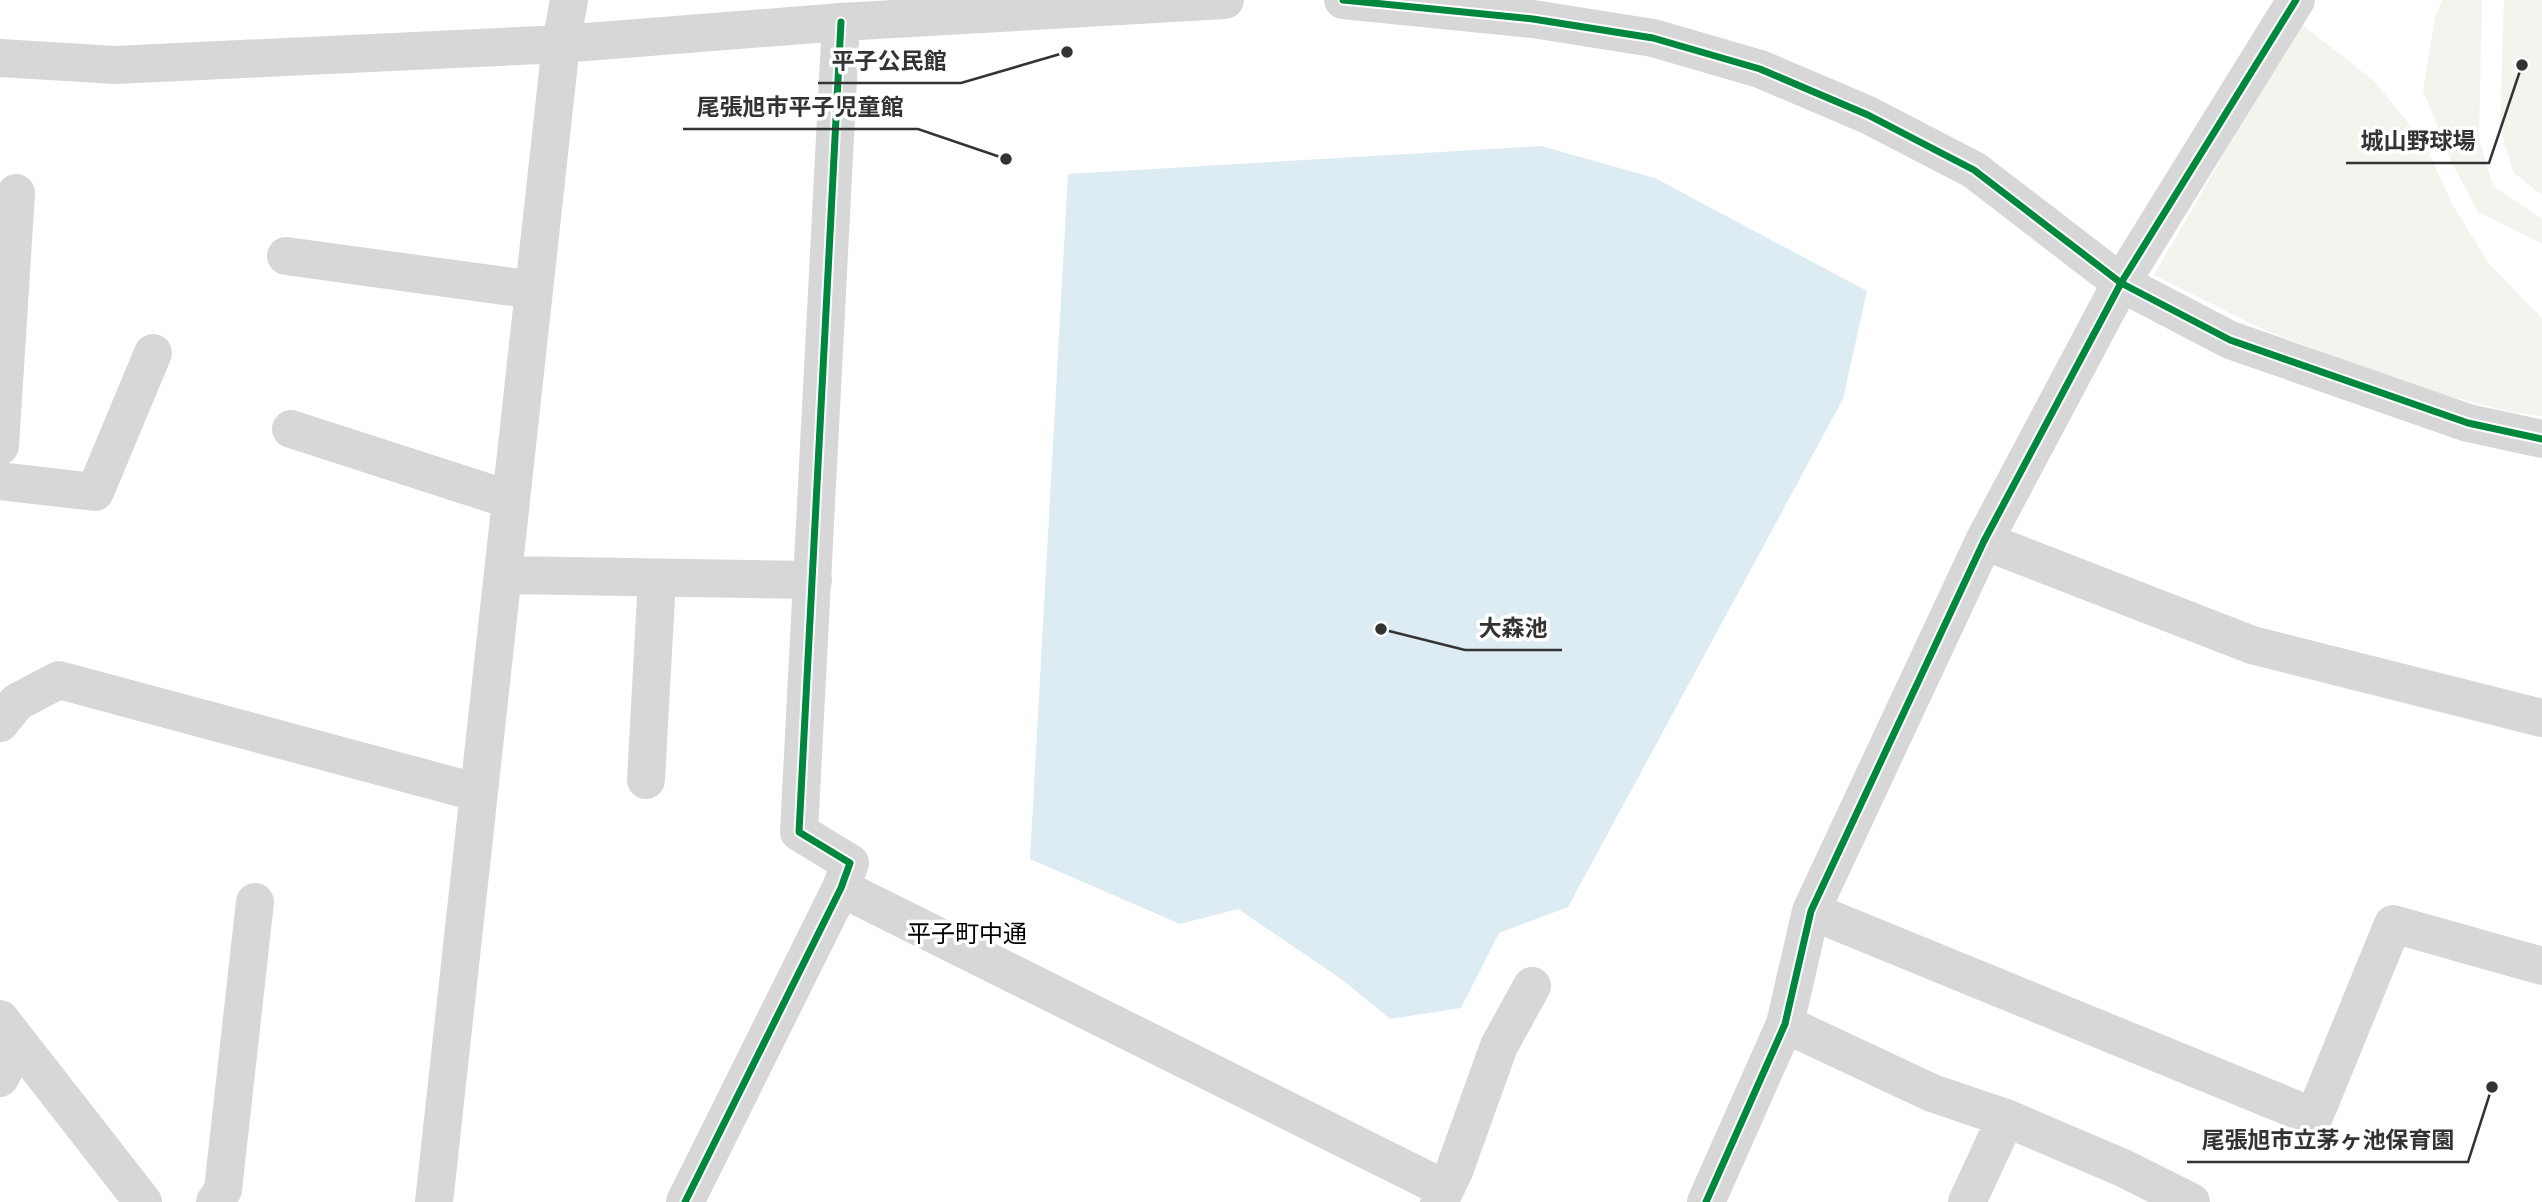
<svg xmlns="http://www.w3.org/2000/svg" width="2542" height="1202" viewBox="0 0 2542 1202" font-family="Mulish,'Noto Sans JP',sans-serif">
<rect width="100%" height="100%" fill="#fff"/>
<path fill="#f1f5ed" d="M2442,0H2482L2479,138L2493,186L2542,219V244L2478,212L2452,163L2423,90L2435,17Z
M2504,0H2542V195L2513,172L2500,126Z
M2300,23L2374,81L2424,142L2452,204L2489,264L2542,318V416L2510,412L2411,386L2260,328L2154,275Z"/>
<path fill="#ddebf3" d="M1541,146L1655,178L1867,291L1843,399L1568,907L1499,933L1461,1008L1390,1019L1340,978L1238,909L1180,924L1030,859L1068,174Z"/>
<g fill="none" stroke-linecap="round" stroke-linejoin="round">
<path stroke="#d7d7d7" stroke-width="38" d="M1343,0L1533,19L1653,38L1760,69L1868,115L1974,170L2121,283L2230,340L2468,423L2542,439
M0,58L115,65L561,44L841,22L1225,0
M286,256L534,290
M291,429L511,500
M0,446L16,193
M0,481L95,492L153,353
M1984,541L2252,645L2542,718
M503,575L813,580
M0,723L17,702L59,680L479,793
M646,780L657,578
M841,888L1445,1189
M1811,911L2314,1117L2393,924L2542,966
M0,1019L143,1202
M1785,1024L1932,1093L2006,1118L2123,1168L2191,1202
M0,1078L18,1042
M215,1202L223,1190L255,902
M434,1202L561,44L569,0
M685,1202L841,888L850,863L799,832L841,22
M1439,1202L1454,1171L1499,1046L1532,986
M1706,1202L1785,1024L1811,911L1984,541L2121,283L2296,0
M1967,1202L2006,1118"/>
<defs>
<path id="cycleway" d="M1343,0L1533,19L1653,38L1760,69L1868,115L1974,170L2121,283L2230,340L2468,423L2542,439
M685,1202L841,888L850,863L799,832L841,22
M1706,1202L1785,1024L1811,911L1984,541L2121,283L2296,0"/>
</defs>
<use href="#cycleway" stroke="#fff" stroke-width="11"/>
<use href="#cycleway" stroke="#00873e" stroke-width="7"/>
</g>
<g text-anchor="middle" dominant-baseline="central" stroke-width="7" stroke-linejoin="round" paint-order="stroke">
<g font-size="24" fill="#000" stroke="#fff">
<text x="967" y="933">平子町中通</text>
</g>
</g>
<path fill="none" stroke="#333" stroke-width="2.5" d="M1067 52L961 83H818M1006 159L918 129H683M2522 65L2489 163H2346M1381 629L1465 650H1562M2492 1087L2468 1162H2187"/>
<g fill="#333" stroke="#fff" stroke-width="2.5">
<circle cx="1067" cy="52" r="7"/>
<circle cx="1006" cy="159" r="7"/>
<circle cx="2522" cy="65" r="7"/>
<circle cx="1381" cy="629" r="7"/>
<circle cx="2492" cy="1087" r="7"/>
</g>
<g font-size="23" text-anchor="middle" font-weight="bold" fill="#333" stroke="#fff" stroke-width="7" stroke-linejoin="round" paint-order="stroke">
<text x="889" y="69">平子公民館</text>
<text x="800" y="115">尾張旭市平子児童館</text>
<text x="2418" y="149">城山野球場</text>
<text x="1513" y="636">大森池</text>
<text x="2328" y="1148">尾張旭市立茅ヶ池保育園</text>
</g>
</svg>
